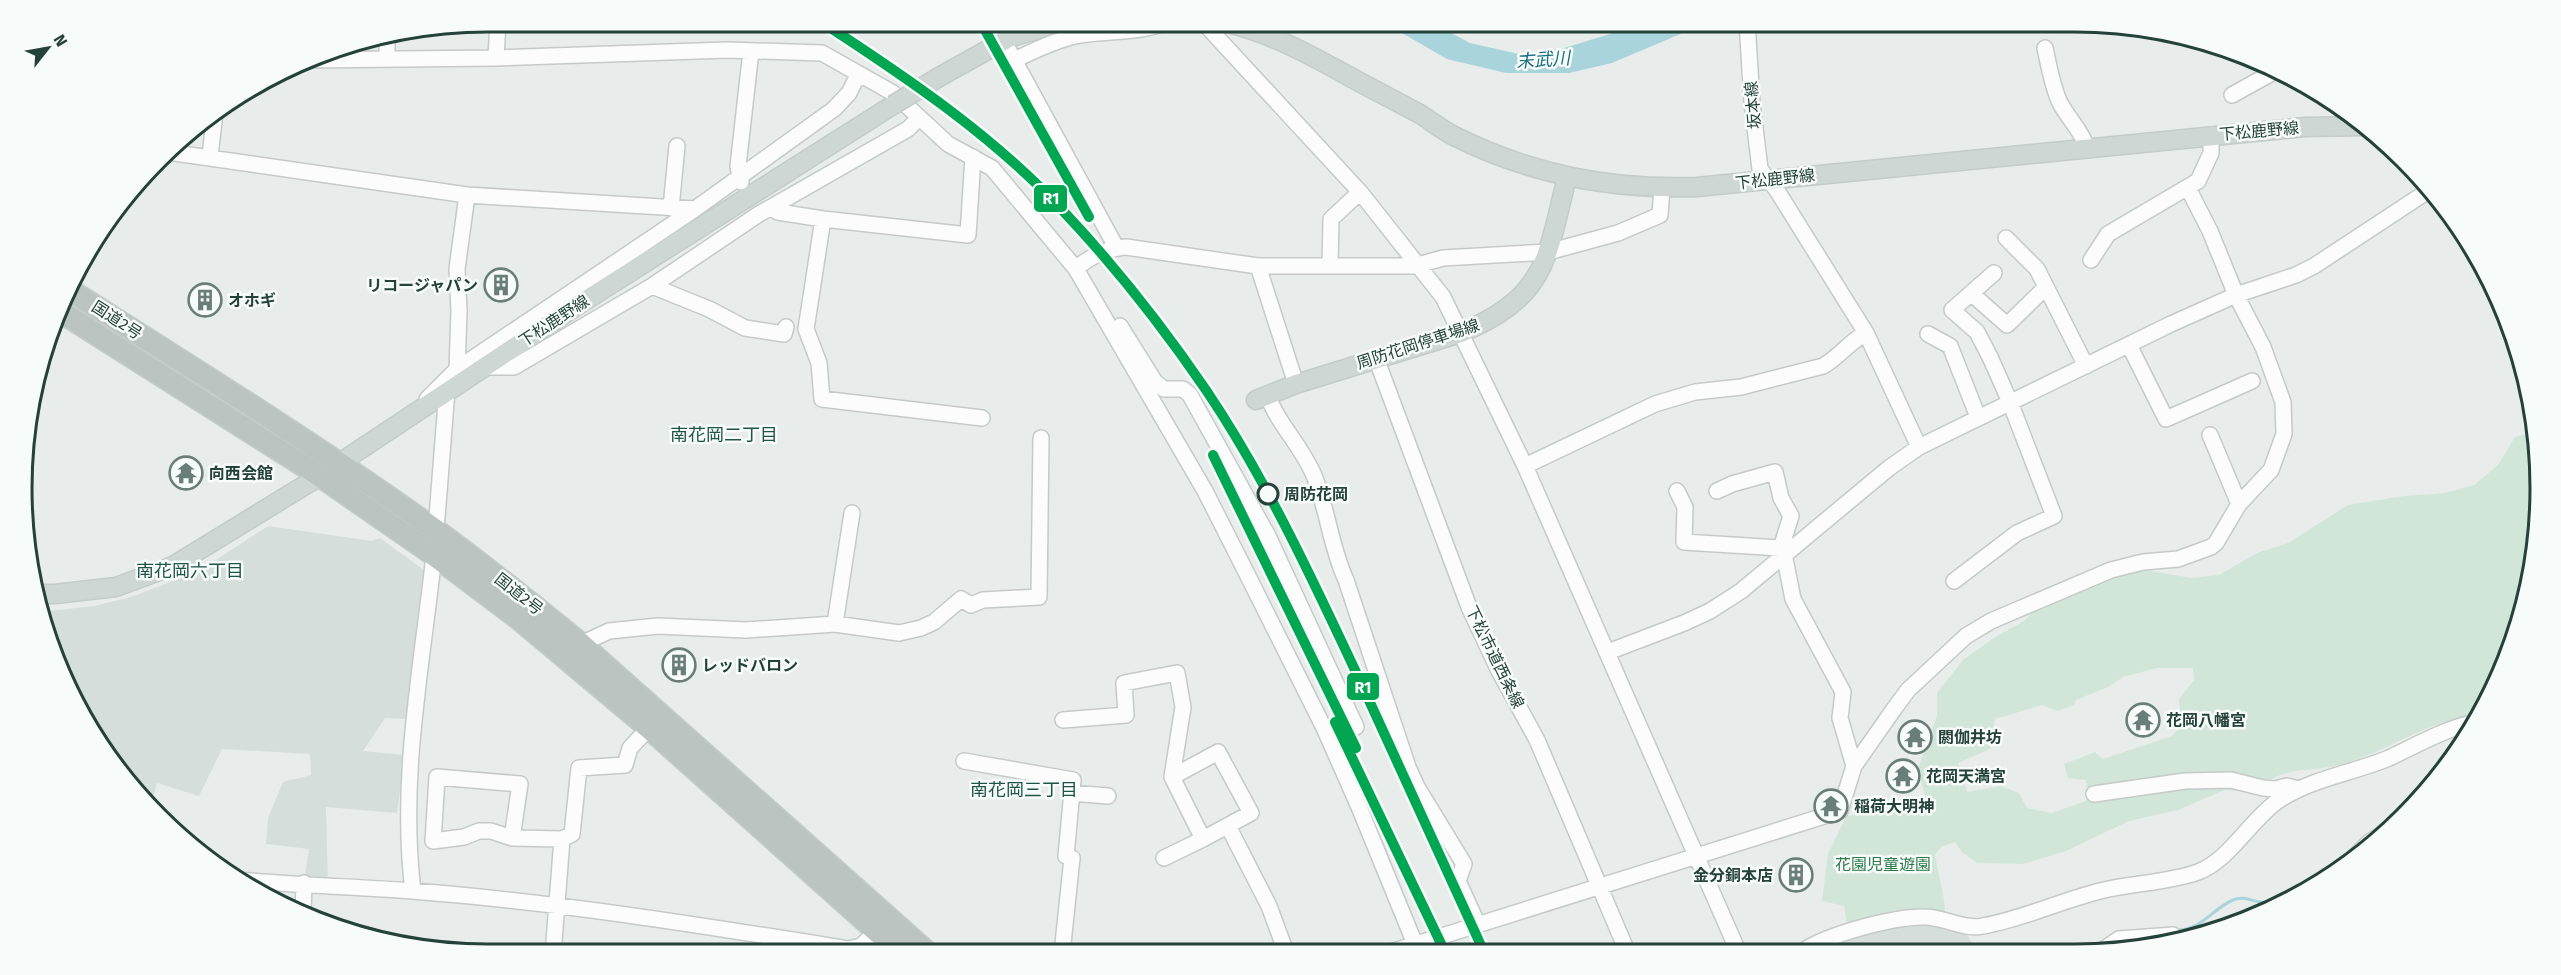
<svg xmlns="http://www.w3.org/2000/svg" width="2561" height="975" viewBox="0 0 2561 975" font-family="'Fira Sans','Noto Sans JP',sans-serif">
<rect width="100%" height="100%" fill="#e8edeb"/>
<path fill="#d6dedb" d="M268,526L372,541L380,538L425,571L412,692L406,719L385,718L363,751L405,755L397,813L326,807L328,885L304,882L309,849L266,844L268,818L283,782L311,775L310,754L222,749L199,796L157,783L152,802L99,746L56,666L40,612L94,606L131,597L199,571Z
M1906,922L1931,923L1965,931L1976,950L1846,951L1842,940Z"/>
<path fill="#d1e6d8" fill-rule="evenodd" d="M2536,432L2539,518L2524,609L2477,713C2462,717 2446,721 2432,726C2403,738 2377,753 2347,763C2308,775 2288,762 2251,792L2225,790L2178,810L2129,821L2066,851L2023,864L1977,863L1962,852L1955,842L1941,847L1935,855C1938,874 1946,898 1945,916L1848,931L1844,906L1822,901L1828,854L1846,817L1925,796L1918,769L1937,716V693L1963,660L1995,637L2024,621L2057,588L2138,569L2192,578L2219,575L2257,553L2288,543L2348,505L2404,496L2445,493L2474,485L2498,465L2515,437ZM2157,668H2193L2194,680L2179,699L2181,726L2172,736L2103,759L2095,752L2064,764L2068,778L2086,780L2088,800L2052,813L2027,808L2019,793L2001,786L1967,792L1958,763L1990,749L1995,719L2042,705L2058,711L2074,705L2076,700L2108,687L2123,677Z"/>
<path fill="#a9d4db" d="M1381,21H1429L1470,43L1519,54L1561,49L1613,33L1641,21H1711L1612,63L1569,73H1506L1447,59Z"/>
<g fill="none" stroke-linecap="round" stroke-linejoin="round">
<path stroke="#a9d4db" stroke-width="3" d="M2338,867L2350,851
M2177,930C2202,930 2212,909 2233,900C2246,894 2256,905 2269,902C2281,900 2293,892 2305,889"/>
<defs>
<path id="minor" d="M991,21L999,33
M1202,21L1360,192L1443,297L1525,466L1738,951
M1747,21L1752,103L1760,169L1776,189L1866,333L1919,447
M463,25L496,21
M387,38V59
M2045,48C2049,66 2052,86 2060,103C2068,118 2082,131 2087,148
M1008,49L1116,247
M496,58L498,21
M305,60L496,58L727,50L822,53L893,93L948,144L992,168L1076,269C1088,257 1109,248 1126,247L1258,266H1414L1443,258L1548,252L1618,233L1660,215L1662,188
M1014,60C1036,50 1056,40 1080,35C1108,30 1142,34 1168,21
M2232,95L2279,69
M168,152L467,195L695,209
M210,156L215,112
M741,182L738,166L751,51
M671,208L677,146
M771,208L778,212L823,219L968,235L973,157
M823,219L806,329L819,363L822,399L982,418
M2006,238L2037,269L2086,366
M2091,260L2108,234L2198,181L2211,153V135
M1258,266L1296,384
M1330,266L1331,219L1360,192
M1076,269L1205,491L1250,580L1325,730L1359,807L1415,944
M652,286L709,309L745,328L784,334L786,327
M1972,294L2007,325L2046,287
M1120,326L1155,382L1164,389H1183L1190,395L1268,536L1356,727
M1928,334L1950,346L1978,417
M2129,345L2166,419L2252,381
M1376,358L1469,607L1499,671L1537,740L1627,951
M484,367H514L652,286L759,214L908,129L919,118
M457,369L459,311L457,269L467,195
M1267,394C1278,425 1303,447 1315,478C1328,512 1331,548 1346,580L1408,767L1417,787L1464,864L1458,881L1478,925
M427,399L457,369L695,209L834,109L849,93L858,75
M2210,435L2239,504
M1525,466L1655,404L1695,392L1741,387L1823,366C1839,357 1849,342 1866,333
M1677,491L1685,507L1684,542L1781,548
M1717,491L1732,484L1775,472L1781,498L1791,516L1781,548L1784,554L1793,599L1843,692L1840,718L1854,766
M436,530L447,390
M1954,581L2017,533L2054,516L2010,402L1990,357L1977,332L1952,310L1994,273
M835,624L852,513
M581,644L609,631L658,626L746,630L835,624L899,633L921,628L934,622L961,599L971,605L983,600L1039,597L1041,438
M1608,652L1684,623L1710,611L1741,591L1889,468L1919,447L2171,324L2236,295L2296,275L2314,266L2431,189
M1063,720L1126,715L1124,683L1177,673L1183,707L1172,777L1203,839L1251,813L1218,752L1172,777
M964,761L1073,780L1066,856L1072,858L1062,953
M1071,793L1108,796
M2094,794L2185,781L2231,780L2263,788L2275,789L2287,786L2298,789
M1228,826L1269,906L1286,952
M512,838L520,784L437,777L433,841L464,837L479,831H491L512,838L562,839
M2356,855L2368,843L2386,832
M1164,858L1203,839
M239,880C297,885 354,887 412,891C558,902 705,926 849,949L861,946L878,930
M413,891C399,778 422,667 434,555
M303,914L304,883
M2103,950L2119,939L2173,935
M1803,951C1829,934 1895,916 1925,917C1944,917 1964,930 1983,926C2023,919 2060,901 2100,891C2131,883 2168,883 2198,872C2229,861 2251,819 2279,800C2313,778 2353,773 2389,758C2417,745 2442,730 2472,723
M1391,952L1840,811L1854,766L1894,709L1908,690L1966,636L1991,621L2111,570L2143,562L2178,559L2211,547L2216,543L2239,504L2271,470L2284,434L2283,402L2263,347L2236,295L2210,231L2188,188
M553,954L562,839L572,834L579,768L625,765L630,748L649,728"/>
<path id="major" d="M1217,21C1262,29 1303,51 1343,73C1368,87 1394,100 1420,114C1431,121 1442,130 1454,136C1532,175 1611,190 1697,187L2305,127L2367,126
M939,77L1009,38L1065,21
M1256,400L1296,384L1461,333C1547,296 1546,261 1567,177
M35,594H55L116,587L173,566L320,476L575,307L893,105"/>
<path id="highway" d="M68,289C191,367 315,444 434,529C484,565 533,605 581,644L928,953
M58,310L320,476L434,555L519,619L649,728L901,953"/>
</defs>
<use href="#minor" stroke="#c5cac8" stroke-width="18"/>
<use href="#major" stroke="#c3ccc9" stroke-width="21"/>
<use href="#highway" stroke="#c3ccc9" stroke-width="24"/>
<use href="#minor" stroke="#fcfcfc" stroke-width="15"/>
<use href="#major" stroke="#cfd7d5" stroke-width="18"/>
<use href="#highway" stroke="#bcc4c2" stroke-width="21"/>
<path stroke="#c9cdcc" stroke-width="3" stroke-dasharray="12 6" stroke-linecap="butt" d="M820,21C906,77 994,136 1064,212C1114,265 1165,330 1206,390C1268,482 1315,585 1362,685C1402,774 1444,863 1484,952"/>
<defs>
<path id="major-bridge" d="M893,105L939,77"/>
</defs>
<use href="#major-bridge" stroke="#c3ccc9" stroke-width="21" stroke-linecap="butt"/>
<use href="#major-bridge" stroke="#cfd7d5" stroke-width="18"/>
<defs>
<path id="rail-1" d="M820,21C906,77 994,136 1064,212C1114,265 1165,330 1206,390C1268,482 1315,585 1362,685C1402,774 1444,863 1484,952
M980,21L1089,217
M1213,455L1356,748
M1335,722L1445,952"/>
</defs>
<use href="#rail-1" stroke="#f7fbf9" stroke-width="15"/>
<use href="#rail-1" stroke="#00a651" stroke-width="10"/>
</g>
<defs>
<symbol id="building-ring" viewBox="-11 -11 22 22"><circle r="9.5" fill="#f7fbf9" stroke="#697e78" stroke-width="1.5"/><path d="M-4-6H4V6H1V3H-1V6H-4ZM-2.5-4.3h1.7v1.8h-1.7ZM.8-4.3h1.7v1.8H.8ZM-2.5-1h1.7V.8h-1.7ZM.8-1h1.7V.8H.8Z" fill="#697e78"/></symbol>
<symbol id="temple-ring" viewBox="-11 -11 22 22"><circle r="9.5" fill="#f7fbf9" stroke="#697e78" stroke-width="1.5"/><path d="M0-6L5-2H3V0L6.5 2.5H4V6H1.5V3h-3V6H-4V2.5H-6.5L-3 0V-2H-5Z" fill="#697e78"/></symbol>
</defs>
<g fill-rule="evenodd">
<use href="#building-ring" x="482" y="266" width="38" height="38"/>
<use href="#building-ring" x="186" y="281" width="38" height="38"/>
<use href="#temple-ring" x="167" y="454" width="38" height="38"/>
<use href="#building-ring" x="660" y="646" width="38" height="38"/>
<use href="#temple-ring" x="2124" y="701" width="38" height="38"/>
<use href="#temple-ring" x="1896" y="718" width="38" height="38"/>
<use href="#temple-ring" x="1884" y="757" width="38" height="38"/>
<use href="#temple-ring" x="1812" y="787" width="38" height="38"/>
<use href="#building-ring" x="1777" y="856" width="38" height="38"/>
</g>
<circle fill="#f7fbf9" stroke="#24423a" stroke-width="3" cx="1268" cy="494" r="10"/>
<g text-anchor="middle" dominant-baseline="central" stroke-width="5" stroke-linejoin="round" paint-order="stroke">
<g font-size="16" fill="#24423a" stroke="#f7fbf9">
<text transform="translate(1753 105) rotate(-95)">坂本線</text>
<text transform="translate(2259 131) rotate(-5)">下松鹿野線</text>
<text transform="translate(1775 179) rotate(-6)">下松鹿野線</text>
<text transform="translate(117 320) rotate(33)">国道2号</text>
<text transform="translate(554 321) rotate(-33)">下松鹿野線</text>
<text transform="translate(1418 344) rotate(-18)">周防花岡停車場線</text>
<text transform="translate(519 594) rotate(38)">国道2号</text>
<text transform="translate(1495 657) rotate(64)">下松市道西条線</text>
</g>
<g font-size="16" font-weight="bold" fill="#24423a" stroke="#f7fbf9" text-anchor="start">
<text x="478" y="285" text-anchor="end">リコージャパン</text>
<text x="228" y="300">オホギ</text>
<text x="209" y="473">向西会館</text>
<text x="702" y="665">レッドバロン</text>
<text x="2166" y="720">花岡八幡宮</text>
<text x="1938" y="737">閼伽井坊</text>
<text x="1926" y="776">花岡天満宮</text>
<text x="1854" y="806">稲荷大明神</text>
<text x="1773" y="875" text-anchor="end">金分銅本店</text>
</g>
<g font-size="16" font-weight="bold" fill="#24423a" stroke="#f7fbf9" text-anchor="start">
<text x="1284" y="494">周防花岡</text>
</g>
<g font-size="16" fill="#2d7a4b" stroke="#f7fbf9">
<text x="1883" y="864">花園児童遊園</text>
</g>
<g font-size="18" font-style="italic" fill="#1c6f80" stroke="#f7fbf9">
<text transform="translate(1543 60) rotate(-4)">末武川</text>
</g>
<g font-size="18" fill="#1f5548" stroke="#f7fbf9">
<text x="724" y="435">南花岡二丁目</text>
<text x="190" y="571">南花岡六丁目</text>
<text x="1024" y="790">南花岡三丁目</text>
</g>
</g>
<path d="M0 0H2561V975H0ZM488 32H2074A456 456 0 0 1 2530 488V488A456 456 0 0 1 2074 944H488A456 456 0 0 1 32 488V488A456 456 0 0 1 488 32Z" fill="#f7fbf9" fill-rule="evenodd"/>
<path fill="none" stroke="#24423a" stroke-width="3" d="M488 32H2074A456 456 0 0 1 2530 488V488A456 456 0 0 1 2074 944H488A456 456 0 0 1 32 488V488A456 456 0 0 1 488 32Z"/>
<g stroke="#f7fbf9" stroke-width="2">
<rect x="1033" y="184" width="35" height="29" rx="6" fill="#00a651"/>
<rect x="1346" y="672" width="34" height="29" rx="6" fill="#00a651"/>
</g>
<g font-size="16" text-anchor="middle" font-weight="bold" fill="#fff">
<text x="1051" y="204">R1</text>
<text x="1363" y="693">R1</text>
</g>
<g transform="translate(48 48) rotate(59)" stroke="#f7fbf9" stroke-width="4.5" paint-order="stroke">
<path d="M0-4.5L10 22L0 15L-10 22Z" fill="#24423a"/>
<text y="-9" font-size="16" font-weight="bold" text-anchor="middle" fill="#24423a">N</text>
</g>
</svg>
